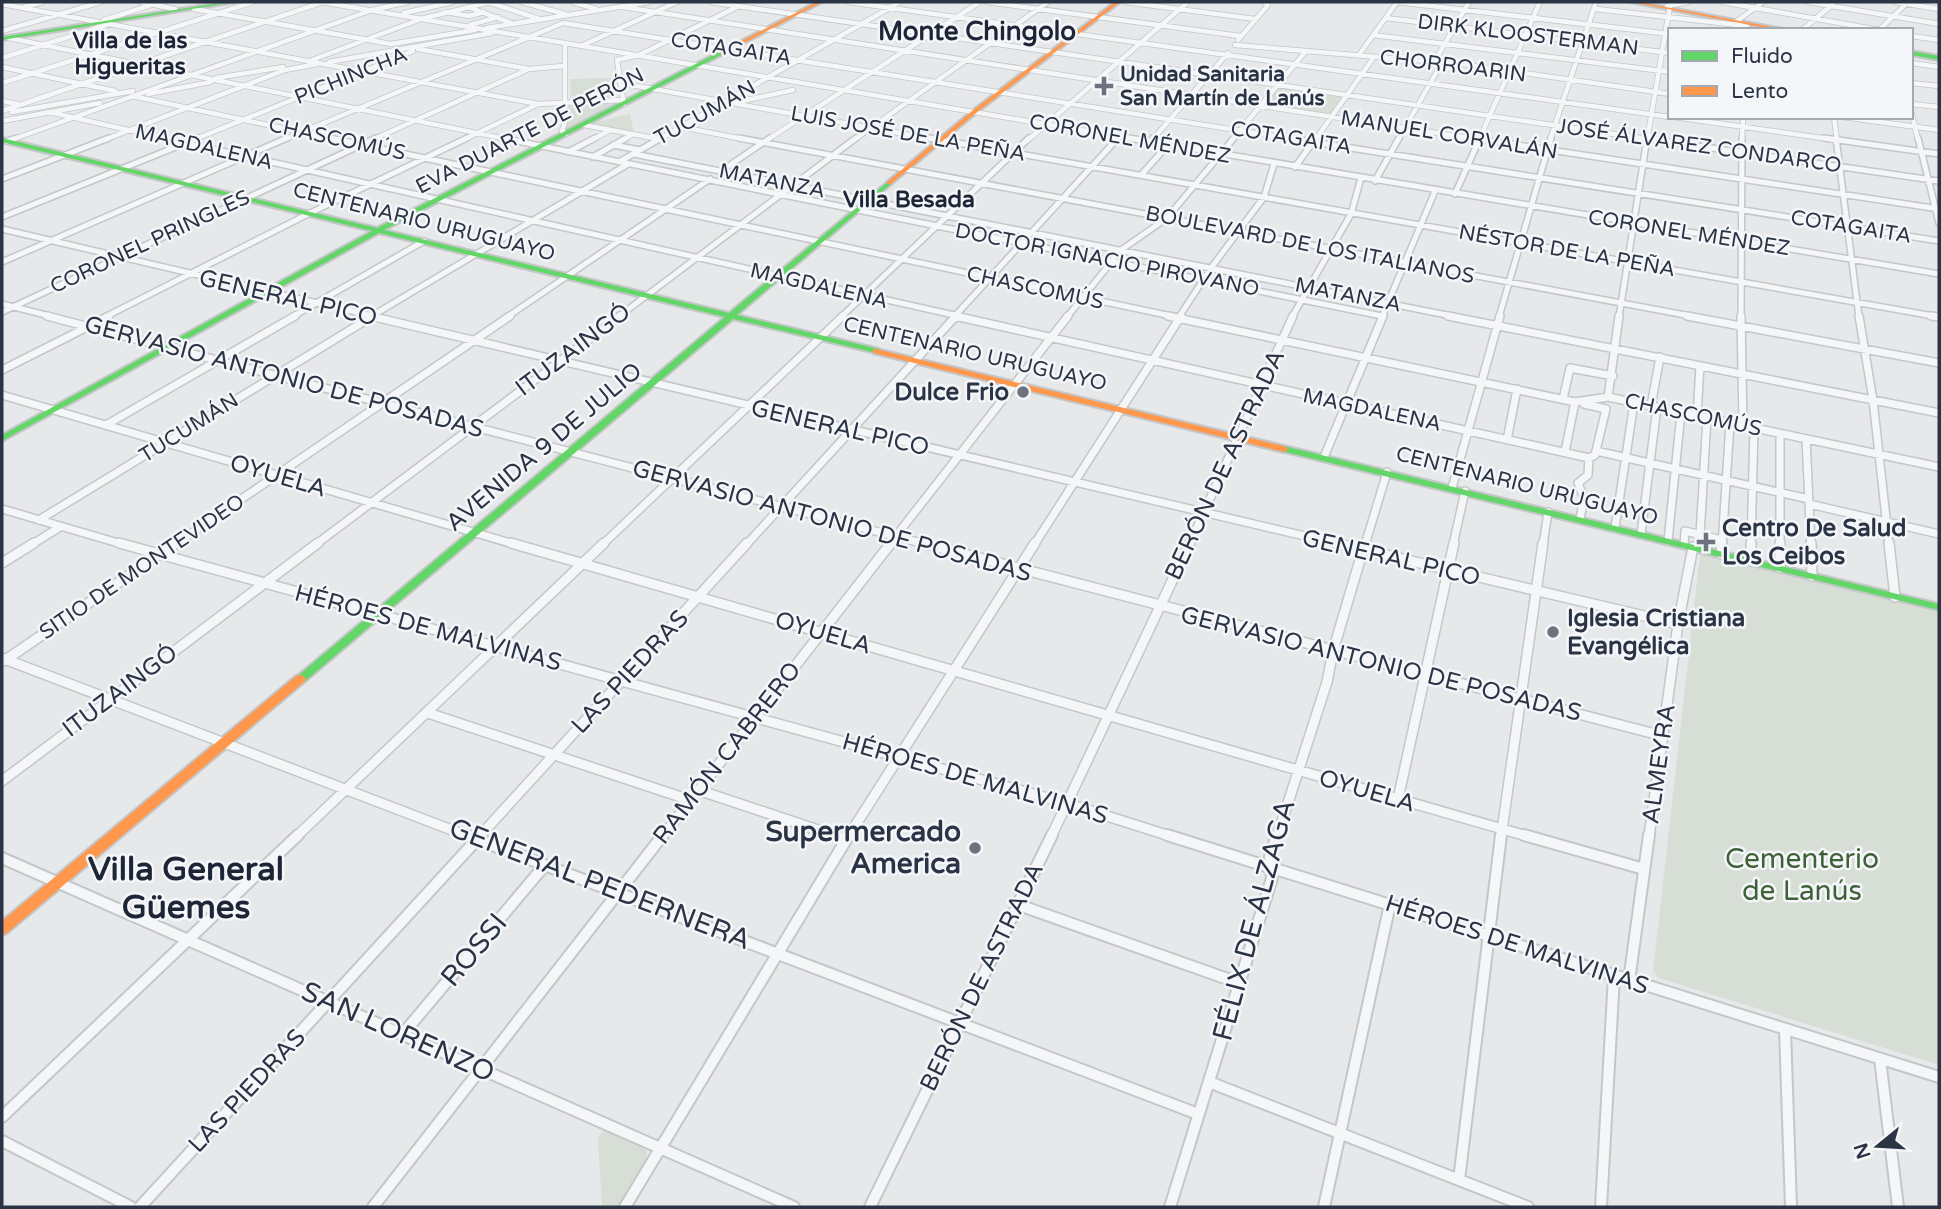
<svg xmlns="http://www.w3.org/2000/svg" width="1941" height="1209" viewBox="0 0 1941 1209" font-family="'Varela Round',sans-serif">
<rect width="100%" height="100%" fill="#e6e8ea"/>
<path fill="#d6ded6" d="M613,78L612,98L571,99L570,79Z
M1279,85L1346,95L1331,117L1260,106Z
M622,103L567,131L566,130L568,104Z
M630,114L634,133L591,123Z
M1700,555H1709L1939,612V1065L1659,978L1653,971Z
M604,1130L642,1146L647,1152L645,1164L618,1207H602L598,1138Z"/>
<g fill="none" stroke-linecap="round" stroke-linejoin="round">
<defs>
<path id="street-far4" d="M140,2L175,9
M321,2L1140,140
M488,2L539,19
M522,2L565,14
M572,2L596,9
M710,2L1655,140
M848,2L1670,117
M987,2L1240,36
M1125,2L1255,19
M1722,2L1879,30
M1808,2L1939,24
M1895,2L1939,9
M2,4L538,104L623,100
M1667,6L1689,2
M24,7L43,2
M468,7L514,24
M623,7L1482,140
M194,9L391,44L475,30
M1596,9L1747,26
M446,12L469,16L484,12
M404,13L453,2
M1386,18L1670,53
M104,20L160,2
M1737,21L1763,2
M470,25L498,17
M487,28L650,2
M1802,30L1833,4
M1879,30L1908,2
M2,31L101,2
M1373,35L1670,72
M1911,36L1939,40
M9,38L511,140
M1238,40L1268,5L1264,2
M565,43V122L562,131L566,134
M1235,45L1462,64L1670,94
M581,46L677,2
M418,49L529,69L563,66
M1359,55L1397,2L1670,34
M2,58L109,24
M312,60L421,19L490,2
M329,62L492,33
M1911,63L1939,67
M2,67L115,91
M216,78L283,67
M2,83L253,2
M620,83L939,140
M1911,83L1939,86
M148,94L211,82
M132,96L338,140
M2,101L17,104
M738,102L793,90
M624,104L617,60L639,55L739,6
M1911,104L1939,107
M2,111L323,2
M1911,111L1918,140
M12,112L133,91
M49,112L172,140
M1674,117L1836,140
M1834,117L1837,140
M1843,117L1939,130
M2,121L100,103
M584,125L659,139
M681,127L748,140
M11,140L372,10L408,2
M104,140L285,70L317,64
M193,140L413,51
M283,140L563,23L1299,140
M372,140L529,69
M463,140L538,104
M592,140L610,130
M623,140L633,134
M658,140L900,2
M767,140L980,2
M854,140L1048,2
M1028,140L1188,2
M1117,140L1119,137
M1152,140L1228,53
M1232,140L1306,51
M1315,140L1374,57
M1398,140L1440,66L1436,59L1469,2
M1479,140L1540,2
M1550,140L1596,2
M1647,140L1670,6
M1742,140L1743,117"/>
<path id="street-far3" d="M164,138L963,317
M330,138L1176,317
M502,138L1382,316
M653,138L659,139
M739,138L1696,317
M930,138L1939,317
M1129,138L1939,274
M1288,138L1939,241
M1471,138L1939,209
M1643,138L1939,181
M1824,138L1939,154
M1836,138L1859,317
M1918,138L1939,223
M7,141L16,138
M1149,143L1153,138
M613,145L640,150
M568,152L595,138
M634,154L1457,317
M593,157L626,138
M619,162L661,138
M1295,167L1316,138
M721,171L770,138
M1141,175L1167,146
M2,179L109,138
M1375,181L1399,138
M1455,194L1480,138
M2,217L198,138
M2,229L377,317
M2,262L287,138
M2,304L54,317
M2,312L376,138
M105,317L308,214L467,138
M292,317L424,241
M370,317L628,164
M507,317L710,179
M618,317L856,138
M841,317L1029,138
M954,317L1118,138
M1067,317L1121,250L1167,218L1234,138
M1179,317L1211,268L1264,197L1274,164
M1292,317L1351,214L1361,178
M1382,317L1435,191
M1499,317L1551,138
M1619,317L1647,138
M1741,317L1742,138"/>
<path id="street-far2" d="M47,316L929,545
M370,316L1343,545
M955,316L1589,458
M1168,316L1575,402L1608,397L1939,467
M1448,316L1939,413
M1687,316L1939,363
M1741,316L1743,426
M1859,316L1873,400L1889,545
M1931,316L1939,317
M2,370L109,316
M2,395L517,545
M1608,397L1619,316
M1563,399L1570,368L1613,376
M1651,406L1660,357
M1697,416L1700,366
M106,425L295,316
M1780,434V545
M1806,439L1811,545
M1507,440L1517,389
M1596,451L1809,499
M1565,452L1575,402
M1324,457L1383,316
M1452,488L1500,316
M1809,504L1939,534
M2,509L125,545
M1580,519L1584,498L1578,483L1588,475L1589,458L1595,455L1606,409L1584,404
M39,520L373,316
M1615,528L1634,403
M1641,534L1657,407
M1700,535L1707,418
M1668,541L1681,413
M31,545L60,527
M174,545L510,316
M315,545L620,316
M602,545L843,316
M746,545L956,316
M889,545L1068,316
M1034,545L1181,316
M1189,545L1293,316
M1365,545L1387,472
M1453,545L1465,491
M1543,545L1548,512
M1684,545L1685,531L1722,540
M1722,545L1730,423
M1751,545L1754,428"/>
<path id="street-far1" d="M119,543L1066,803L1173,837
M511,543L1530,837
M922,543L1663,736
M1335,543L1678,624
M1780,543V568
M1811,543L1812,576
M1889,543L1895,597
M1721,554L1722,543
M1751,561V543
M2,563L34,543
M2,658L470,837
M4,661L176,543
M428,713L690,800
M2,781L318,543
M698,790L839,837
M1398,799L1454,543
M296,837L604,543
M479,837L747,543
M662,837L891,543
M848,837L1035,543
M1051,837L1190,543
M1277,837L1327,682L1333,651L1365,543
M1501,837L1543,543
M1649,837L1678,624L1693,547"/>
<path id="street" d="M466,835L1198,1114
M833,835L846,839
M1167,835L1939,1077
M1524,835L1644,869
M2,858L794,1207
M1016,904L1239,983
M1629,981L1649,835
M1785,1030L1791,1207
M402,1035L545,865
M1880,1059L1898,1207
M1209,1082L1528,1207
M2,1117L298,835
M2,1141L131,1207
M1459,1180L1501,835
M140,1207L481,835
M373,1207L663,835
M625,1207L849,835
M870,1207L1052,835
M1170,1207L1272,878L1270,857L1277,835
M1324,1207L1390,904
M1601,1207L1614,976"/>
<path id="fast" d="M226,2H235L2,40V37Z
M721,51L723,54L384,230L729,313L889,181L892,183L891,184L737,315L879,349L880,351L876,353L733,319L304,682H296L294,679L725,317L379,233L2,441V435L372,231L2,142V138L377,228Z
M1911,51L1939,56V60L1911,55Z
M1284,446L1939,604V610L1281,451L1279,449L1281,447Z"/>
<path id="slow" d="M817,2H822L723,54L718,53Z
M1115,2H1120L976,113L891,184H887V182L972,111Z
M1631,2H1639L1788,30H1776Z
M873,349H876L1284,446L1289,449L1284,452L873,353Z
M300,675L304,676L306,679L304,682L7,933L2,935V921L296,676Z"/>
</defs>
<use href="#street-far4" stroke="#c4c6c8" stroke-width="6"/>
<use href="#street-far3" stroke="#c4c6c8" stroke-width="8"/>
<use href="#street-far2" stroke="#c4c6c8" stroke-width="10"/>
<use href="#street-far1" stroke="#c4c6c8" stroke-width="12"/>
<use href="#street" stroke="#c4c6c8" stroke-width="14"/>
<use href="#fast" stroke="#c4c6c8" stroke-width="4"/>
<use href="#slow" stroke="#c4c6c8" stroke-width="4"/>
<use href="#street-far4" stroke="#f5f6f7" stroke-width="4.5"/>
<use href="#street-far3" stroke="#f5f6f7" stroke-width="5"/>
<use href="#street-far2" stroke="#f5f6f7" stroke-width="7"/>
<use href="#street-far1" stroke="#f5f6f7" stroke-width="9"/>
<use href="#street" stroke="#f5f6f7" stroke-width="10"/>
<use href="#fast" fill="#63d668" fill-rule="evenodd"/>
<use href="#slow" fill="#ff974d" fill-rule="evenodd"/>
</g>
<g fill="#6c737f" stroke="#f4f6f9" stroke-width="2.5">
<path d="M1100.5 75.5h7v7h7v7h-7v7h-7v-7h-7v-7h7z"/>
<circle cx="1023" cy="392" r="7"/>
<path d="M1702.5 531.5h7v7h7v7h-7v7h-7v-7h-7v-7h7z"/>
<circle cx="1553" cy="632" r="7"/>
<circle cx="975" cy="848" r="7"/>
</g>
<g text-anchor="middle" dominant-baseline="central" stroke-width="5" stroke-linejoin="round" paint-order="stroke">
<g font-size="21" fill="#2b3445" stroke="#f4f6f9">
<text transform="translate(1528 35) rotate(7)">DIRK KLOOSTERMAN</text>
<text transform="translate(731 49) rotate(9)">COTAGAITA</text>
<text transform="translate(1453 66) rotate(7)">CHORROARIN</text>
<text transform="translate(351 76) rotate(-22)">PICHINCHA</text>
<text transform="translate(705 113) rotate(-29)">TUCUMÁN</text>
<text transform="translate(530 131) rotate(-27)">EVA DUARTE DE PERÓN</text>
<text transform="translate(908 134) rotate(10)">LUIS JOSÉ DE LA PEÑA</text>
<text transform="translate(1449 135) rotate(9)">MANUEL CORVALÁN</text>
<text transform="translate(1291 138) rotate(9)">COTAGAITA</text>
<text transform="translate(337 139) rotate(12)">CHASCOMÚS</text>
<text transform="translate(1130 139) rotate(10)">CORONEL MÉNDEZ</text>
<text transform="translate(1699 146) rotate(8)">JOSÉ ÁLVAREZ CONDARCO</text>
<text transform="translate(204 147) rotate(13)">MAGDALENA</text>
<text transform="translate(772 181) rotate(11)">MATANZA</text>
<text transform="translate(424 222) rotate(14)">CENTENARIO URUGUAYO</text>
<text transform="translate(1851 227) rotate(9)">COTAGAITA</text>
<text transform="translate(1689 233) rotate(9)">CORONEL MÉNDEZ</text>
<text transform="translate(150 242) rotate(-25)">CORONEL PRINGLES</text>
<text transform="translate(1310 245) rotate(11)">BOULEVARD DE LOS ITALIANOS</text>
<text transform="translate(1567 251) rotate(10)">NÉSTOR DE LA PEÑA</text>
<text transform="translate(1107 260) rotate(11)">DOCTOR IGNACIO PIROVANO</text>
<text transform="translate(819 286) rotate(13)">MAGDALENA</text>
<text transform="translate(1035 288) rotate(12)">CHASCOMÚS</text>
<text transform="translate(1348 295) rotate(11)">MATANZA</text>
<text transform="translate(975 354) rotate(13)">CENTENARIO URUGUAYO</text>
<text transform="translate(1372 410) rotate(12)">MAGDALENA</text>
<text transform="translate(1693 415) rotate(12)">CHASCOMÚS</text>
<text transform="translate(189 428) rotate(-32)">TUCUMÁN</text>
<text transform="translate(1527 486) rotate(14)">CENTENARIO URUGUAYO</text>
<text transform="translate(142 567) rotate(-34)">SITIO DE MONTEVIDEO</text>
</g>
<g font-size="21" font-weight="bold" fill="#2b3445" stroke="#f4f6f9" text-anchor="start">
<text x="1120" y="74">Unidad Sanitaria<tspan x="1120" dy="24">San Martín de Lanús</tspan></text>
</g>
<g font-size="23" font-weight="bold" fill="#1d2536" stroke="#f4f6f9">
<text x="130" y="41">Villa de las<tspan x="130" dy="26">Higueritas</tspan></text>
<text x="909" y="200">Villa Besada</text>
</g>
<g font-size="24" fill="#2b3445" stroke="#f4f6f9">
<text transform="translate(288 298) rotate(13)">GENERAL PICO</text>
<text transform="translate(573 350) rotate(-37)">ITUZAINGÓ</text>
<text transform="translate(284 377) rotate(15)">GERVASIO ANTONIO DE POSADAS</text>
<text transform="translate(840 428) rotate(13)">GENERAL PICO</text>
<text transform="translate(544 447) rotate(-40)">AVENIDA 9 DE JULIO</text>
<text transform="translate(1225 465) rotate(-65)">BERÓN DE ASTRADA</text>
<text transform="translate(278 476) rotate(16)">OYUELA</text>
<text transform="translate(832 521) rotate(15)">GERVASIO ANTONIO DE POSADAS</text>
<text transform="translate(1391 558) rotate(13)">GENERAL PICO</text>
<text transform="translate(428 628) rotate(15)">HÉROES DE MALVINAS</text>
<text transform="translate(823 633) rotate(16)">OYUELA</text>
<text transform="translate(1381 664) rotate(14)">GERVASIO ANTONIO DE POSADAS</text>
<text transform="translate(630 672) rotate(-47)">LAS PIEDRAS</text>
<text transform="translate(120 691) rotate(-37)">ITUZAINGÓ</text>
<text transform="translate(727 753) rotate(-52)">RAMÓN CABRERO</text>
<text transform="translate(1659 764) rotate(-82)">ALMEYRA</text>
<text transform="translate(975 779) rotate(16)">HÉROES DE MALVINAS</text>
<text transform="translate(1367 791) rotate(16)">OYUELA</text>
<text transform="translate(1517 945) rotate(18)">HÉROES DE MALVINAS</text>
<text transform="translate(982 977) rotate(-64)">BERÓN DE ASTRADA</text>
<text transform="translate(247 1091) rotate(-47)">LAS PIEDRAS</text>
</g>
<g font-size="24" font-weight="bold" fill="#2b3445" stroke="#f4f6f9" text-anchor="start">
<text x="1009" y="392" text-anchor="end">Dulce Frio</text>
<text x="1722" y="528">Centro De Salud<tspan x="1722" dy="28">Los Ceibos</tspan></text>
<text x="1567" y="618">Iglesia Cristiana<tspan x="1567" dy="28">Evangélica</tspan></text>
</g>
<g font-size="26" font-weight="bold" fill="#1d2536" stroke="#f4f6f9">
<text x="977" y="31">Monte Chingolo</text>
</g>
<g font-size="28" font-weight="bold" fill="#2b3445" stroke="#f4f6f9" text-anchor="end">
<text x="961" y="832">Supermercado<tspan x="961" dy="32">America</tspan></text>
</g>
<g font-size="28" fill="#3f6138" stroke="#f4f6f9">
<text x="1802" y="859">Cementerio<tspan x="1802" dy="32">de Lanús</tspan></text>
</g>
<g font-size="28" fill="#2b3445" stroke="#f4f6f9">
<text transform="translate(600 884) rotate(21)">GENERAL PEDERNERA</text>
<text transform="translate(1254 920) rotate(-75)">FÉLIX DE ÁLZAGA</text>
<text transform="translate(474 950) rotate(-50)">ROSSI</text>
<text transform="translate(398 1032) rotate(24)">SAN LORENZO</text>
</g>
<g font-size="33" font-weight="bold" fill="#1d2536" stroke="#f4f6f9">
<text x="186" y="869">Villa General<tspan x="186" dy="38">Güemes</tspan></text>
</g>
</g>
<rect width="1941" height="1209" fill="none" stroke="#2b3445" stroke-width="7"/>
<rect x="1668" y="28" width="245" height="91" fill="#f4f6f9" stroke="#a4a8b1" stroke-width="2"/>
<rect x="1682" y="51" width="35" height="10" fill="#63d668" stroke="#a4a8b1" stroke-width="2"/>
<text x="1731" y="63" font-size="21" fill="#2b3445">Fluido</text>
<rect x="1682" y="86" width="35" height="10" fill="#ff974d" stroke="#a4a8b1" stroke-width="2"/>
<text x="1731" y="98" font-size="21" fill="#2b3445">Lento</text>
<g transform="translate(1878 1146) rotate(252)" stroke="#f4f6f9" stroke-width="5" paint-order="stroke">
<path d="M0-5L12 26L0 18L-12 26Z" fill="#2b3445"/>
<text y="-10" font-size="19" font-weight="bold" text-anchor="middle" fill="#2b3445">N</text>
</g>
</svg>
